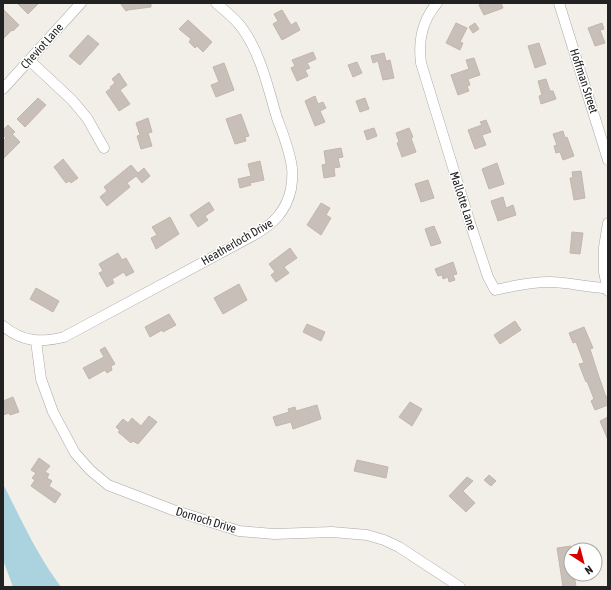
<svg xmlns="http://www.w3.org/2000/svg" width="611" height="590" viewBox="0 0 611 590" font-family="'Asap Condensed',sans-serif">
<rect width="100%" height="100%" fill="#f2efe9"/>
<path fill="#aad3df" d="M3,484C21,519 37,555 61,587H13L3,560Z"/>
<path fill="#c7bfb8" stroke="#c4b6ab" d="M17,3H39L28,14Z
M120,3H151V7L128,10L126,11Z
M484,3H501L503,8L484,15L479,5Z
M3,9L19,25L13,31L12,30L3,39Z
M282,10L291,25L296,22L300,30L282,40L273,24L278,21L274,14Z
M188,20L212,42L203,52L197,46L195,48L189,42L191,39L179,29Z
M456,23L467,28L460,42L463,43L460,50L446,43Z
M475,23L479,29L473,33L469,27Z
M602,23L604,29L600,30L605,43L595,46L588,28Z
M88,35L99,44L80,65L69,56Z
M539,43L546,64L535,68L528,46Z
M313,52L316,59L307,63L310,68L305,70L308,76L297,81L291,68L295,66L292,60Z
M384,53L386,61L390,60L394,78L383,80L378,61L373,63L371,56Z
M474,58L480,75L468,79L470,85L467,86L469,91L458,95L451,75L469,69L466,60Z
M357,62L362,73L353,77L348,65Z
M224,63L234,90L216,97L211,85L219,82L213,67Z
M119,73L127,85L120,90L130,104L119,111L106,92L111,88L110,87L115,83L112,79Z
M546,79L550,91H553L556,99L541,104L539,96L542,95L538,81Z
M315,96L318,104L323,102L326,108L320,111L325,122L315,126L305,101Z
M38,98L46,105L25,127L17,119Z
M365,98L369,109L360,112L356,101Z
M241,114L249,136L245,137L246,141L235,144L226,119Z
M148,118L152,132L148,133L152,146L141,149L137,136L140,135L136,123Z
M486,120L491,132L482,135L486,145L475,149L468,130L482,125L480,122Z
M8,125L15,132L12,134L20,142L3,159V141L6,138L3,135V130Z
M374,128L377,136L367,140L364,131Z
M409,128L413,137L411,138L416,152L402,157L397,143L399,142L396,133Z
M563,131L565,138L567,137L574,156L563,160L560,152L556,153L554,146L557,145L553,134Z
M341,148L343,157L338,158L340,167L334,168L335,176L324,178L322,165L326,164L324,151Z
M63,159L78,178L71,183L69,181L66,183L54,167Z
M260,161L264,180L250,183L251,185L240,188L238,179L251,176L248,164Z
M497,163L504,184L489,189L482,169Z
M131,165L138,173L144,168L150,176L142,183L136,176L127,183L130,187L107,206L100,197L107,191L104,187Z
M581,171L585,198L574,200L570,178H573L572,172Z
M428,180L434,198L421,202L415,184Z
M503,197L506,208L513,205L516,215L498,221L491,201Z
M209,202L214,210L205,216L208,220L198,227L190,215Z
M321,203L330,208L326,215L331,218L321,235L307,225Z
M170,217L179,234L156,249L151,238L157,235L152,227Z
M434,226L441,243L431,246L425,229Z
M572,232L583,233L580,254L570,253Z
M290,248L297,258L284,267L289,273L276,282L271,275L275,272L269,264Z
M118,253L122,260L126,258L134,272L126,276L124,272L112,279L114,283L107,287L99,273L103,271L99,264Z
M453,262L457,274L453,275L455,280L449,282L448,277L443,279L442,275L438,276L435,269Z
M239,284L247,300L223,314L214,298Z
M36,288L59,301L53,312L30,299Z
M169,314L176,325L163,332L162,330L150,337L145,327Z
M515,321L521,330L500,344L494,335Z
M307,324L325,332L321,341L303,332Z
M584,327L593,348L590,349L599,377L606,397L608,396V405L595,410L591,401L594,399L587,381L586,382L579,364L584,363L576,342L573,343L569,333Z
M105,347L115,364L111,366L112,370L107,373L105,370L89,379L83,368L104,357L100,350Z
M13,397L19,412L10,415L9,413L3,415V401Z
M410,402L422,409L412,426L399,417Z
M317,405L321,419L293,429L291,422L276,426L273,417L289,412L288,409L295,407L296,411Z
M149,416L157,422L138,444L133,441L131,443L118,432L120,431L116,427L123,419L128,423L132,418L141,426Z
M608,417V440L600,421Z
M39,458L50,466L45,472L49,474L47,478L52,481L49,486L61,494L55,503L31,486L35,480L32,478L36,473L31,470Z
M357,460L388,467L386,478L354,471Z
M489,475L496,481L491,486L484,480Z
M467,477L473,481L463,491L475,503L466,512L449,496Z
M571,546V574H574L576,587H563L557,548Z"/>
<g fill="none" stroke-linecap="round" stroke-linejoin="round">
<defs>
<path id="minor" d="M437,3C422,21 418,40 421,63L470,223L488,277L495,290C512,286 531,282 550,282C569,282 588,288 608,288
M559,3L608,160
M29,60L72,100L87,118L104,148
M3,89L81,3
M608,223L604,247V272L608,291
M3,326C23,342 40,343 64,337L254,235C273,224 286,212 291,189C292,182 293,175 292,168C290,151 283,134 277,118C268,88 261,54 242,28C235,18 225,11 216,3
M36,341L41,379L53,412L75,453L90,470L108,485L173,510L239,531L274,534L332,532L367,535L384,540L399,547L460,587"/>
</defs>
<use href="#minor" stroke="#a9a9a9" stroke-width="11"/>
<use href="#minor" stroke="#fff" stroke-width="10"/>
</g>
<g text-anchor="middle" dominant-baseline="central" stroke-width="3" stroke-linejoin="round" paint-order="stroke">
<g font-size="12" fill="#222" stroke="#fff">
<text transform="translate(42 46) rotate(-48)">Cheviot Lane</text>
<text transform="translate(584 81) rotate(72)">Hoffman Street</text>
<text transform="translate(463 201) rotate(72)">Mallotte Lane</text>
<text transform="translate(237 242) rotate(-30)">Heatherloch Drive</text>
<text transform="translate(206 520) rotate(17)">Dornoch Drive</text>
</g>
</g>
<rect width="611" height="590" fill="none" stroke="#222222" stroke-width="8"/>
<g transform="translate(583 562) rotate(144)"><circle r="19" fill="#ffffff" stroke="#a7a7a7"/>
<path d="M0-3L7 15L0 10L-7 15Z" fill="#d40000"/>
<text y="-6" font-size="11" font-weight="bold" text-anchor="middle" fill="#222222">N</text>
</g>
</svg>
